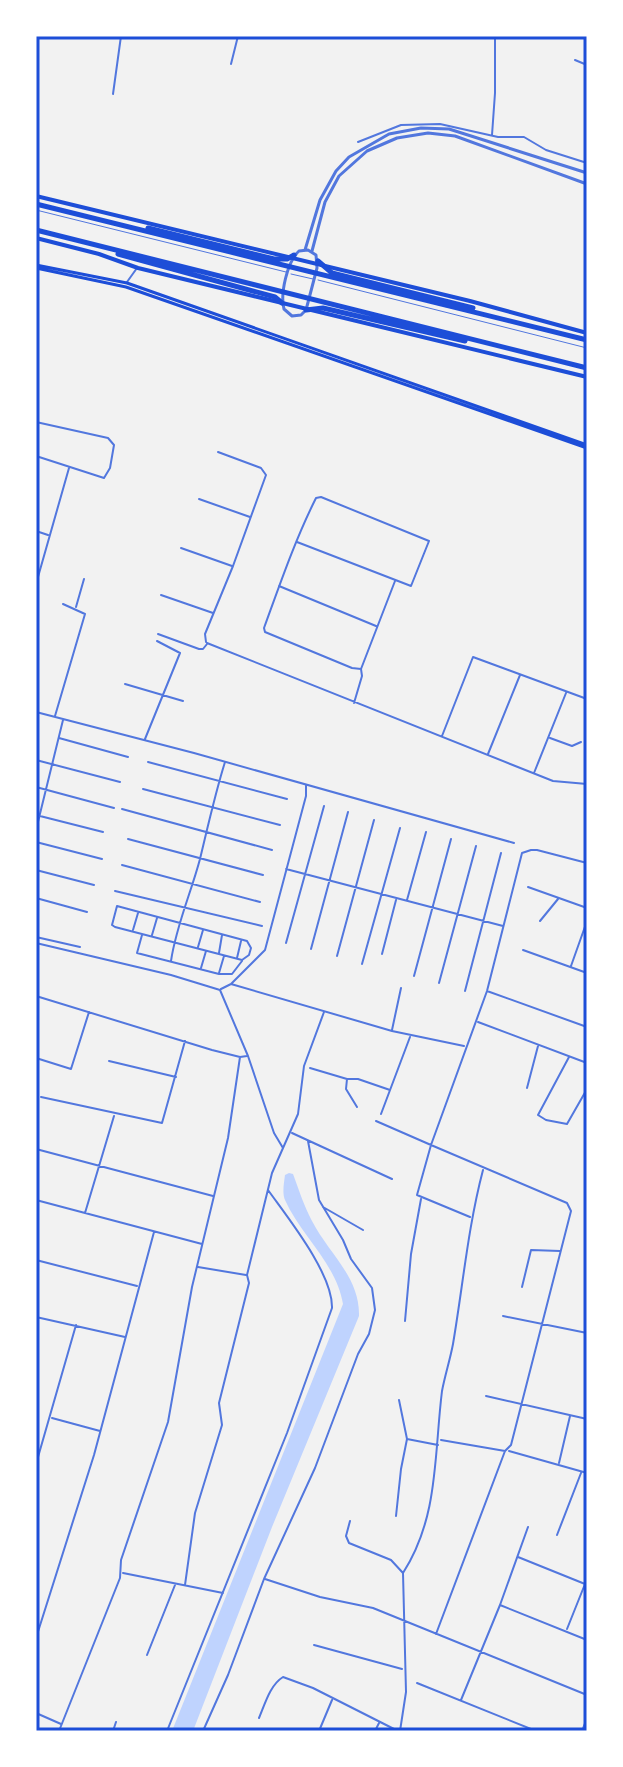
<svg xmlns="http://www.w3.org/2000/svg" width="623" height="1767" viewBox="0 0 623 1767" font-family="Ubuntu,sans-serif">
<rect width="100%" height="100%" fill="#f2f2f2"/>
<path fill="#bfd3fe" d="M289,1173L293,1174C299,1190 304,1206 312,1221C329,1254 360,1277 359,1316L272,1527L193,1731H172L343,1304C336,1263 301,1236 285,1200C282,1193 284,1183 285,1175Z"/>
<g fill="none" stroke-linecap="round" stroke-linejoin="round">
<path stroke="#5277de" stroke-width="1" d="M36,210L286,272
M291,274L313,279
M318,280L587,348"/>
<path stroke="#5277de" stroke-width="2" d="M575,60L587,65
M231,64L238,36
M113,94L121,36
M492,135L495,93V36
M358,142L401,125L440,124L498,137H524L546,150L587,163
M127,282L137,268
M36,422L108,438L114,445L110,468L104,478L36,456
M199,499L250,517
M36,531L48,535
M297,542L411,586L429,541L321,497L316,498C295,540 280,584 264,628L265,632L352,668L361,669
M181,548L232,566
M36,584L69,468
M279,586L376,626
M161,595L213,613
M76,607L84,579
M158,634L199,649H203L207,644
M206,642L205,634L233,566L266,475L261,468L218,452
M207,643L553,781L587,784
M125,684L183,701
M354,703L362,676L361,669L395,581
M36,712L194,753L514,843
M55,716L85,614L63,604
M442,736L473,657L587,699
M59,738L128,757
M550,738L572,746L581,742
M145,739L180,653L157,641
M488,754L520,675
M36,760L120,782
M148,762L287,799
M534,773L566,693
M36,787L114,808
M143,789L280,825
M122,809L272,850
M36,815L103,832
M36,830L63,720
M128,839L263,875
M36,842L102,859
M122,865L260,902
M286,869L503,926
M36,870L94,885
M528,887L587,908
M115,891L262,926
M36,898L87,912
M407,900L426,832
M117,906L247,941L251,948L249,955L242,960L115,927L112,925Z
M540,921L558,899
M133,930L138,913
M142,935L137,953L219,974H232L242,961
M152,935L157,918
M36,937L80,947
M36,943L171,975L220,990L248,1056L274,1133L283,1148
M286,943L324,806
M198,947L203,930
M311,949L348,812
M523,950L587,973
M219,953L222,935
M382,954L396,900
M337,956L374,820
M237,958L241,941
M171,961C176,926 191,893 200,859C208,826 215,794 225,762
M362,964L400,828
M571,966L587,921
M201,968L206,951
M219,973L224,956
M414,976L451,839
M439,983L476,846
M231,984L392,1031L464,1046
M221,989L231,984L265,950L306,796V785
M465,991L501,853
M487,991L587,1027
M36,996L212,1050L240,1057L247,1056
M478,1022L587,1063
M392,1030L401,988
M569,1057L538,1115L546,1120L567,1124L587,1089
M36,1058L71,1069L89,1012
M109,1061L176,1077
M310,1068L347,1079
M527,1088L538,1046
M41,1097L162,1123L185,1041
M357,1107L346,1089L347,1079H358L390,1090
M381,1114L410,1037
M376,1121L431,1145L417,1195L470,1217
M292,1133L392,1179
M36,1149L213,1196
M36,1200L202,1244
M323,1207L363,1230
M85,1213L114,1116
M36,1260L137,1286
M198,1267L246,1275
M522,1287L531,1250L560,1251
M503,1316L587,1333
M36,1317L125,1337
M405,1321L411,1254L421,1199
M486,1396L587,1419
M399,1400L407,1439L438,1445
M52,1418L100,1431
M441,1440L505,1451
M509,1451L587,1473
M559,1463L570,1416
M36,1464L76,1325
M396,1516L401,1469L407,1439
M350,1521L346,1536L349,1543L391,1560L403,1573L406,1692L400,1731
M557,1535L581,1473
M518,1557L585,1584
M123,1573L223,1593
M403,1573C439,1517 434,1455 442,1391C445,1375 450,1360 453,1344C463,1285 468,1227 483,1170
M265,1579L320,1597L373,1608L587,1695
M185,1585L195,1513L222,1425L219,1403L249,1283L247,1275L272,1173L298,1114L304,1066L324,1012
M500,1605L587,1640
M567,1629L585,1584H587
M436,1634L505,1451L511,1445L571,1211L567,1203L431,1145L487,991L522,853L531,850H537L587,863
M36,1638L94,1455L154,1232
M314,1645L402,1669
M147,1655L175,1585
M417,1683L536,1731
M461,1700L500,1605L528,1527
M36,1713L61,1724
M259,1718C265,1704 270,1685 283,1677L313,1688L398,1731
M59,1731L120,1578L121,1560L168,1422L192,1287L228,1138L240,1057
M113,1731L116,1722
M167,1731L287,1433L332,1308C333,1274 288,1218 268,1190
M203,1731L228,1675L264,1579L315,1468L358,1354L369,1334L375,1310L372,1288L351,1259L343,1240L319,1200L308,1141
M319,1731L332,1700
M375,1731L379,1723
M582,1731L587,1718"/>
<path stroke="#5277de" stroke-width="3" d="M305,250L320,200L336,171L349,157L389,134L421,128L449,129L587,173
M308,250L316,255L317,268L306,310L301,315L292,316L284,309C280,294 287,262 299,251Z
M312,251L325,202L339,176L367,151L397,138L428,133L455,136L587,184"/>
<path stroke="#1d4ed8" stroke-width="3" d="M36,265L127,283L587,445
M36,268L126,287L587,448"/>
<path stroke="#1d4ed8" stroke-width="4" d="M36,196L470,301L587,333
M36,238L99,254L138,268L587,377"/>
<path stroke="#1d4ed8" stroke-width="5" d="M36,204L587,340
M148,228L274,259H287L294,255
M36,230L587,368
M118,254L275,297L282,303
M318,261L332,273L473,308
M306,310L323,308L465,341"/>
</g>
<rect width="623" height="1767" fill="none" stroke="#ffffff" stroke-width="76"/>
<rect x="38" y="38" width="547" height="1691" fill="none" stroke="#1d4ed8" stroke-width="3"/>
</svg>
